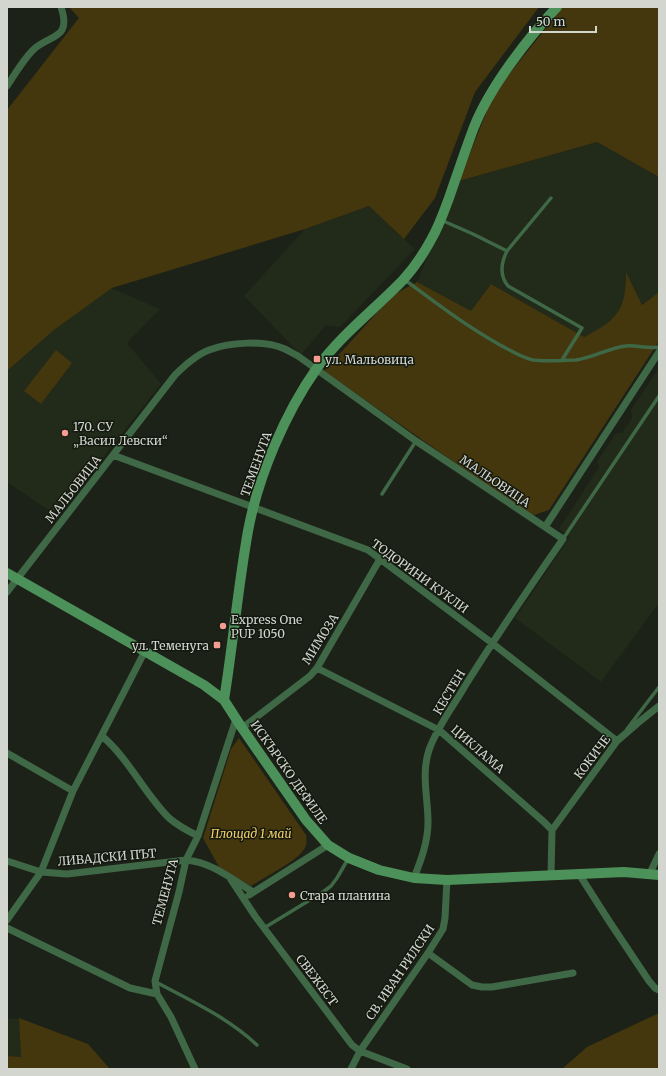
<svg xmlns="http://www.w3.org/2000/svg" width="666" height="1076" viewBox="0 0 666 1076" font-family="Merriweather,serif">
<rect width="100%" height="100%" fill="#1d2218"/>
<path fill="#222a1a" d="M597,142L659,177V292L642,305L626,273V288L623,303L617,315L602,328L584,337L491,284L471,312L417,282L459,181Z
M369,206L415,249L340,327L326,325L301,355L244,296L305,229Z
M111,288L160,309L127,343L161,384L57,516L7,482V371L54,330Z
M659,368V603L601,682L515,618L570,537L559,529L599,467L597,462L616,433H622L632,418L631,410Z
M19,1018L21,1058L7,1056V1019Z"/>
<path fill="#44360d" d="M69,7H539L475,92L435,198L404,239L369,206L305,229L112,288L54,330L7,371V110L79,18Z
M563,7H659V177L597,142L459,181L494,93Z
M626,272L642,305L659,292V341L549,510L531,516L324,371L393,295L417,282L471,311L491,284L584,337C617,320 626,311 626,272Z
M56,350L72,363L41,404L24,391Z
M239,738L306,835C307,841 307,847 302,852C293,863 263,878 251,886L219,867L203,838L231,749Z
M659,1013V1069H562L587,1047Z
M19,1018L88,1044L110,1069H7V1056L21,1057Z"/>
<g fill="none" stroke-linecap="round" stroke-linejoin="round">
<path stroke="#3f6846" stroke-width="3.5" d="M441,220L473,234L507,251C501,263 499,275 508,286L582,328L562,360
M507,251L551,198
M405,280C436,303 466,326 500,345C510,350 522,358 533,360C547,362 562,360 576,360C593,358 608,348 626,346C637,345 648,349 659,347
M382,494L416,441
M563,539L659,396
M627,729L659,687
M264,928L323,892L331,886L337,878L348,859
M156,982C191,1001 227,1017 257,1045"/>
<path stroke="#3f6846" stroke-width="7" d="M7,86C15,74 23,60 33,50C50,34 72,40 61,7
M113,455L368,550L492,643L617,741
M545,527L659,352
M7,592L175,375C185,365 196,355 209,350C230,342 264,340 285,349C289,351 294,354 298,356L416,441L563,539C529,588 496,636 465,686C453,707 437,727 429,750C421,774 428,798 428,822C428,842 421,860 414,878
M317,668L439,730L544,822L552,830L551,875
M242,728L310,676L317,668L380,559
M102,736C129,759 144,793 169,818C177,825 188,831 198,836
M7,753L73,791
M552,830L617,741L639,722L659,706
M7,861L41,872L67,874L186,860C211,862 232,879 253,892
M650,873L659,854
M579,874L609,921L649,981L655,988L659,990
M230,878L255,916L352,1045L360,1051L407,1069
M249,895L328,845
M7,920L41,872L73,791L145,651
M7,928L130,988L157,994
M428,953L472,985L482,987H492L573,973
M195,1069L171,1017L157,994L155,981L179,892L186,860L198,836L236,719
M351,1069L360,1051L428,953L443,929L445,918L447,880"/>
<path stroke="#4d915a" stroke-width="10" d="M7,573L204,685L224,700L242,728L306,820L328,845L349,858L379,870L414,878L447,880L624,872L659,875
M224,700C233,644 238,587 248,531C258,477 285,413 317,368C341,335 374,310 403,280C414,268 424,253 432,238C439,226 444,211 449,198C457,175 465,151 474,127C490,87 527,39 557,7"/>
</g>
<g fill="#f59c90" stroke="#14190f" stroke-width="1.5">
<rect x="313" y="355" width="8" height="8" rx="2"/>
<circle cx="65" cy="433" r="4"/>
<circle cx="223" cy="626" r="4"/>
<rect x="213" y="641" width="8" height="8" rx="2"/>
<circle cx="292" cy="895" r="4"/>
</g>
<g text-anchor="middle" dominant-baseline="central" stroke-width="3" stroke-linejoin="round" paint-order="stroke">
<g font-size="12" fill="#d2d6cf" stroke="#14190f" text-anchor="start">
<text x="325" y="359">ул. Мальовица</text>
<text x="73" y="426">170. СУ<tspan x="73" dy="14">„Васил Левски“</tspan></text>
<text x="231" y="619">Express One<tspan x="231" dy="14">PUP 1050</tspan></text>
<text x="209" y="645" text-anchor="end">ул. Теменуга</text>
<text x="300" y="895">Стара планина</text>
</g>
<g font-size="12" fill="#d2d6cf" stroke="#14190f">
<text transform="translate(256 464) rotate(-70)">ТЕМЕНУГА</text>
<text transform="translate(495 481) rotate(34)">МАЛЬОВИЦА</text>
<text transform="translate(73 489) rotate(-52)">МАЛЬОВИЦА</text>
<text transform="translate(420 576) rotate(36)">ТОДОРИНИ КУКЛИ</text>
<text transform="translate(320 639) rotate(-58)">МИМОЗА</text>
<text transform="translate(449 692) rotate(-59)">КЕСТЕН</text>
<text transform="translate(478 749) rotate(41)">ЦИКЛАМА</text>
<text transform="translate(592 757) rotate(-53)">КОКИЧЕ</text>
<text transform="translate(289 772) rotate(55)">ИСКЪРСКО ДЕФИЛЕ</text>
<text transform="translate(107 857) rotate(-5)">ЛИВАДСКИ ПЪТ</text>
<text transform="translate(165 892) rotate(-75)">ТЕМЕНУГА</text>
<text transform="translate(400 972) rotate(-56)">СВ. ИВАН РИЛСКИ</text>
<text transform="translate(317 980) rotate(53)">СВЕЖЕСТ</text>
</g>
<g font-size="12" font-style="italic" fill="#f5cd65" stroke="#14190f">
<text x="251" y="833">Площад 1 май</text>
</g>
</g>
<rect width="666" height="1076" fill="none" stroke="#d2d6cf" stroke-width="16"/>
<path d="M530 26v6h66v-6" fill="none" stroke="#d2d6cf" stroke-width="2"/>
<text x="536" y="26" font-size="12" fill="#d2d6cf" stroke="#14190f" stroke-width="3" paint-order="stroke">50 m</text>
</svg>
